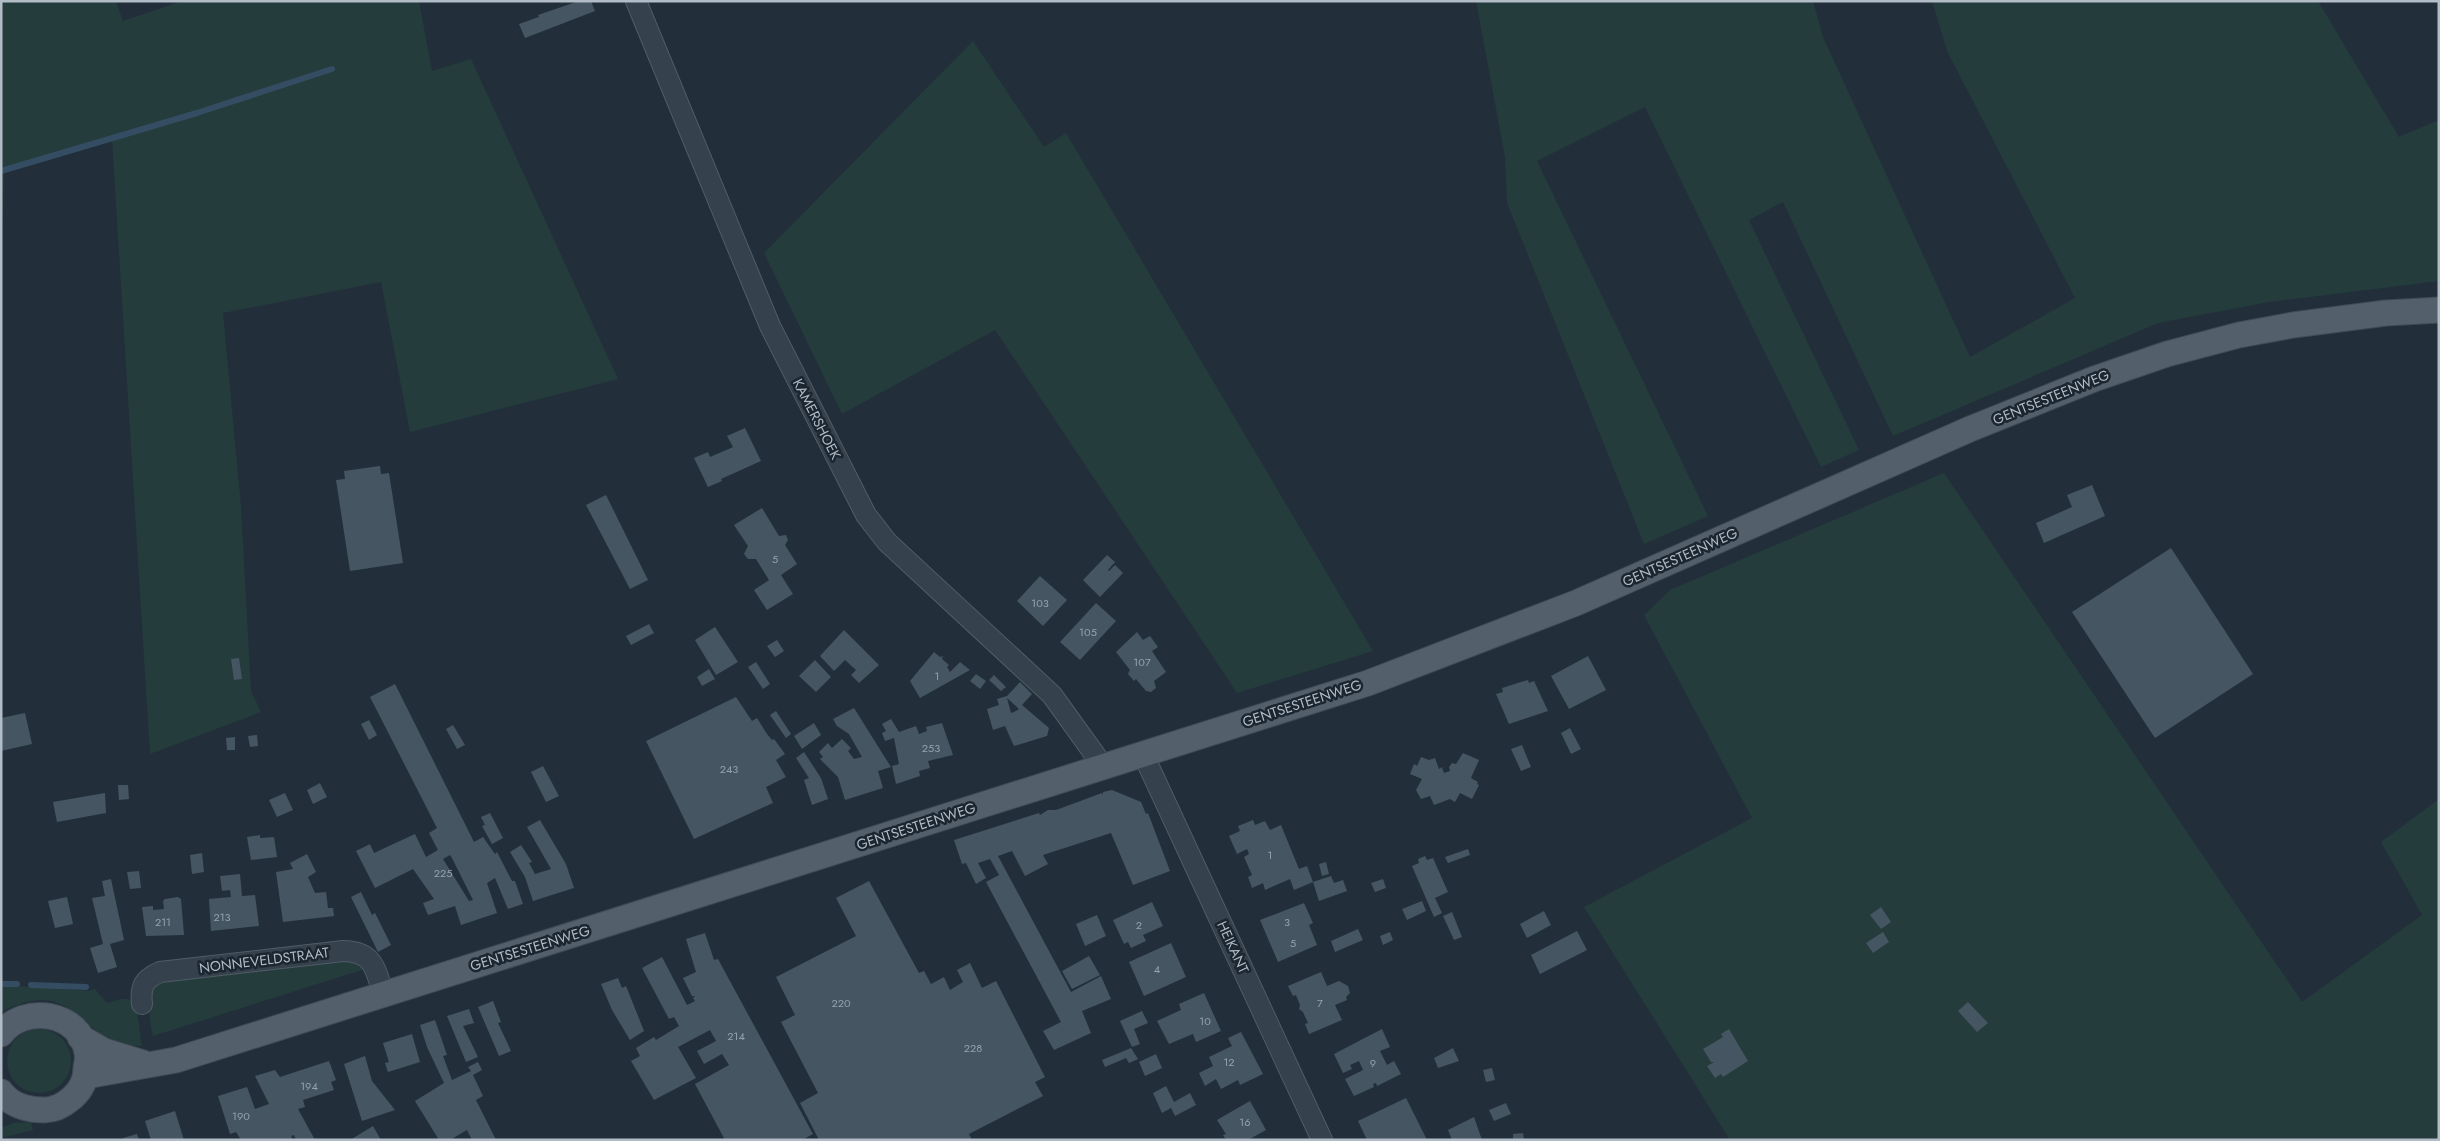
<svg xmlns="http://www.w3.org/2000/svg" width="2440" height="1141" viewBox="0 0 2440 1141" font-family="Jost,sans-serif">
<rect width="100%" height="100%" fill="#222f3b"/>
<path fill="#243c3c" d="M1,1H116L123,21L182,1H419L432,71L471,59L618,379L410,432L381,282L223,313L241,507L251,691L261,712L150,754L112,139L4,169L1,268Z
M1476,1H1813L1823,37L1970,357L2075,298L1947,51L1932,1H2318L2399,137L2439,120V281L2269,302L2158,323L1893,436L1783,202L1749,220L1859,450L1821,467L1645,107L1537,161L1708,516L1644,544L1507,203L1505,157Z
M973,41L1044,147L1066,133L1373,651L1237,693L995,330L842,414L764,253Z
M1944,473L2302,1002L2422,915L2381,842L2439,799V1140H1730L1584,907L1752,818L1644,615L1670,590Z
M342,958L360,962L365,969L153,1036C149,1021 147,996 155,982Z
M1,985L89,991L95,989L107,1003C113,1002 121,998 127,999C140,1000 139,1035 142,1046C75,1045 80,972 1,1012Z
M7 1061a32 32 0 1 1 64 0a32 32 0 1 1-64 0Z
M31,1122L33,1130L1,1138V1128L13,1123Z"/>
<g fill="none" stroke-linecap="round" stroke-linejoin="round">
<path stroke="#354d63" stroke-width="6" d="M1,171L197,113L332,69
M1,984H17
M31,985L86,987"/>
</g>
<path fill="#455562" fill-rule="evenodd" d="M579,1H591L595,11L525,38L519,24L539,17L538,15Z
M745,428L761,461L721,479L722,481L708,487L694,458L708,452L710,457L733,447L727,436Z
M380,466L381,474L389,473L403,563L350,571L336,480L345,479L344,471Z
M2092,485L2105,516L2044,543L2036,523L2072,507L2067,495Z
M606,495L648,580L630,589L586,505Z
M762,508L779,536L786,535L788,540L785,545L797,564L781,575L793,594L767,610L754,590L769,580L756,559H748L744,554L748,546L734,525Z
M2171,548L2253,674L2155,738L2072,612Z
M1107,555L1115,562L1108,570L1109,571L1115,565L1123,573L1100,597L1083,580Z
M1040,576L1067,600L1043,626L1017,601Z
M1096,603L1116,621L1080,660L1060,642Z
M649,624L654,633L631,645L626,636Z
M715,627L738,662L716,675L695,640Z
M844,630L879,665L859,683L851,675L856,670L845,660L834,671L820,656Z
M1137,632L1143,640L1150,636L1158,647L1152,651L1166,672L1154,681L1156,688L1151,692L1146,691L1136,679L1134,681L1128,674L1130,670L1116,652Z
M777,640L784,651L775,657L767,646Z
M934,652L940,657L943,656L942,659L949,665L947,667L950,672L960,662L970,670L920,698L910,681Z
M1588,656L1606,690L1569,709L1551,676Z
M239,658L242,679L234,680L231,659Z
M815,660L831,677L816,692L799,676Z
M756,662L770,684L763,689L748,667Z
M709,669L715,679L702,686L697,677Z
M976,674L986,681L980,689L970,681Z
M994,675L1006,687L1001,691L989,680Z
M1528,680L1529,683L1534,681L1548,711L1509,724L1496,694L1503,692L1502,688Z
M1020,682L1032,694L1022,705L1049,728L1047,736L1014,746L1005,726L993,730L987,709L999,705L997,699L1007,696ZM1007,698L1019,709L1016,711L1011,713Z
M395,684L474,842L483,837L495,854L497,852L512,881H515L523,904L508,909L495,878L487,883L497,913L461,925L455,906L428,915L423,903L434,899L413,869L375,888L356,851L370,844L374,853L415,834L426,857L438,850L429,833L437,828L370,697ZM450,855L452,858L473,900L469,901L443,859Z
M736,697L752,721L757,718L767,734L772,740L774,739L785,754L776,760L786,777L766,787L773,803L694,839L646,741Z
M854,708L891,767L878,771L883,788L845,800L838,777L820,759L823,757L819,752L828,743L832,748L842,739L851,748L848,751L854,759L862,757L849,734L837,726L833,719Z
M776,711L791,734L786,738L770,715Z
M25,713L32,744L1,751V718Z
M891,719L899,732L916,726L919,734L927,731L926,727L942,723L953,755L928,761L930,768L919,771L920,776L896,784L892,766L899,764L894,738L885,741L882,733L886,731L882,724Z
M369,720L377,735L369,740L361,724Z
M814,723L821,735L802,749L794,736Z
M453,725L465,745L457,749L446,729Z
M1570,728L1581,749L1571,754L1561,733Z
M257,735L258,746L250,747L248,736Z
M235,737V750H227L226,738Z
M1522,745L1531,767L1521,771L1511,749Z
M804,752L821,778L828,799L812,805L804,780L809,778L796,758Z
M1463,753L1479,760L1471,778L1478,782L1477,784L1479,785L1472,799L1460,793L1455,802L1450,799L1434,805L1430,796L1421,799L1416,790L1422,779L1410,774L1414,764L1417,766L1421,757L1429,760L1435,758L1439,769L1442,767L1444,773L1450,771L1449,767L1452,763L1456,764Z
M543,766L559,796L546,802L531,772Z
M320,783L327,797L313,804L307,790Z
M118,785H128L129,799L119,800Z
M1112,790L1141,802L1146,814L1148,813L1170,871L1133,885L1111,833L1043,855L1048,864L1025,876L1012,851L998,856L1071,992L1101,976L1111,999L1082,1011L1091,1033L1054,1050L1043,1031L1061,1022L986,882L999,875L990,859L978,863L986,878L976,884L966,863L962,864L954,840L1039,813L1040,815L1048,810H1056L1102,793L1103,795V792Z
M105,793L106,813L57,822L53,802Z
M285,793L293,810L277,817L269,800Z
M490,813L503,838L492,844L482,826L485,825L481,817Z
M540,820L566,864L574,888L533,901L525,877L510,852L521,845L532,862L529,863L535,874L551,869L527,827Z
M1253,820L1255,825L1265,821L1270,830L1281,825L1299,869L1307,866L1313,882L1294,890L1290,879L1265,890L1263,883L1252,888L1248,877L1252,875L1244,857L1249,854L1247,849L1237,854L1229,836L1240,831L1238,826Z
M260,835V838L274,837L277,857L251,860L247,837Z
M1468,849L1470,855L1448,863L1445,857Z
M202,853L204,872L192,874L190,855Z
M307,854L316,872L308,877L315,893L326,892L328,908H333L334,916L283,922L276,872L293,869L290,863Z
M1425,856L1427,860L1433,858L1448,892L1435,898L1442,913L1434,917L1412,866L1419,863L1418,859Z
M1326,862L1329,874L1322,876L1319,864Z
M139,871L141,888L130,889L127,872Z
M240,874L242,896L255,895L259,926L211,931L209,899L231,897L230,890L222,891L220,876Z
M1331,876L1334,883L1343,880L1347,891L1319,901L1313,882Z
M111,879L124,940L110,944L117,967L98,973L90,948L103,944L92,898L105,896L102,881Z
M1383,879L1386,888L1375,892L1371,883Z
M869,881L919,973L924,971L931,984L944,977L950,990L963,982L957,970L970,963L982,988L996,981L1045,1077L1035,1082L1043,1096L969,1134L972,1140H819L800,1103L818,1093L781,1022L795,1015L776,977L856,936L836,898Z
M361,892L372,915L375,913L391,945L378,952L351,897Z
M67,897L73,924L55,928L48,901Z
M178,897L181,899L184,935L146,936L142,907L153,906V910L164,909L163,901L165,899Z
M1422,901L1426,911L1407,920L1402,909Z
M1152,902L1163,926L1143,935L1146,941L1131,948L1128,942L1124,944L1113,920Z
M1304,903L1313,923L1309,925L1317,945L1278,962L1260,920Z
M1881,907L1891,922L1881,929L1870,915Z
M1544,911L1551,925L1527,938L1520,924Z
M1452,912L1462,937L1454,940L1443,916Z
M1097,915L1106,936L1085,946L1076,924Z
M1358,929L1363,940L1335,952L1331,941Z
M1577,931L1587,950L1540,974L1531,955Z
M1390,932L1393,940L1383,945L1380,936Z
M1883,932L1889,942L1873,953L1866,943Z
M705,933L714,960L718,959L813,1134L802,1140H725L695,1084L729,1065L722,1054L704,1064L697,1051L716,1041L710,1030L678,1047L696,1078L654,1100L631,1061L640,1056L636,1048L654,1037L656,1040L679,1026L674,1017L669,1019L642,968L662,957L687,1005L695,1001L693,998L695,996H692L683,978L696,972L686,939Z
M1171,943L1186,977L1144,996L1129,962Z
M1089,956L1100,975L1072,989L1062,971Z
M1321,972L1327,986L1339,981L1348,986L1350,993L1346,997L1347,1000L1335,1005L1342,1020L1309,1034L1305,1024L1308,1023L1303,1012L1299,1009L1300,1005L1296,995L1293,996L1288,986Z
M618,978L622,988L626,986L644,1031L630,1040L612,1010L601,984Z
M1204,993L1221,1031L1196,1042L1193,1034L1169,1044L1157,1021L1181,1010L1179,1004Z
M493,1001L501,1022L498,1023L511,1051L499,1056L478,1007Z
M1968,1002L1988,1023L1977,1032L1958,1011Z
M469,1009L474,1023L463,1026L478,1057L466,1062L447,1016Z
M1142,1011L1148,1023L1134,1029L1140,1044L1132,1047L1120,1021Z
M435,1020L447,1055L443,1056L452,1080L471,1071L468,1067L478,1062L482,1070L473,1075L483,1096L476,1100L496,1140H472L467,1130L450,1140H439L415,1101L444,1083L427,1047L420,1025Z
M1382,1029L1390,1047L1380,1051L1387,1065L1394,1061L1401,1074L1377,1086L1376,1083L1373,1084L1374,1087L1354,1096L1345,1079L1363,1070L1359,1061L1350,1065L1352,1069L1343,1073L1334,1054Z
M1729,1029L1748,1061L1723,1077L1721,1074L1715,1078L1707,1066L1714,1062H1711L1703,1049L1723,1037L1721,1034Z
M1241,1032L1263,1074L1240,1085L1238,1080L1221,1089L1216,1079L1205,1086L1199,1073L1213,1066L1209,1057L1232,1046L1228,1038Z
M412,1034L420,1062L388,1072L385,1063L389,1062L383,1043Z
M1131,1048L1138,1059L1129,1063L1126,1058L1105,1067L1102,1060Z
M1453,1048L1459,1061L1438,1068L1434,1058Z
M1156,1054L1162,1068L1145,1076L1139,1062Z
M365,1056L372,1081L395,1110L362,1121L344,1064Z
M329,1061L336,1080L331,1082L334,1090L303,1100L305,1107L298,1109L315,1140H296L294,1135L291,1136L293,1140H241L236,1132L230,1134L218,1096L247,1087L255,1109L269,1104L255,1076L275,1070L280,1077Z
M1492,1068L1495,1080L1486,1082L1483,1070Z
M1166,1086L1174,1102L1190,1093L1196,1105L1175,1116L1171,1108L1162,1113L1153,1093Z
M1406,1098L1427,1140H1367L1358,1121Z
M1250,1101L1266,1130L1248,1140H1226L1223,1135L1226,1134L1217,1120Z
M1506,1103L1511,1114L1494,1121L1489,1110Z
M175,1111L184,1140H151L145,1121Z
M1474,1117L1482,1140H1452L1448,1130Z
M373,1126L381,1140H350Z
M1523,1133L1524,1140H1513V1134Z
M137,1134L139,1140H123V1138Z"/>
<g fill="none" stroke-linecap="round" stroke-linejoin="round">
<defs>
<path id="minor" d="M636,1L770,326L866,515L887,542L1052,695L1103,766
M1143,754L1322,1140
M142,1004C140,986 144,979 160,972L343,951C373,951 376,969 383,994"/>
<path id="major" d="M1,1034C24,1003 81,1012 87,1053C88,1058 87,1063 86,1068C86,1080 81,1090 72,1098C65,1104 55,1110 45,1110C27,1110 12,1106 1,1092
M80,1037L104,1051L143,1063
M86,1076L176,1060L1368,683L1576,603L1970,429L2094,379L2167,354L2239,335L2293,325L2386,313L2439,310"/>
</defs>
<use href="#minor" stroke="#515c66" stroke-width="22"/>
<use href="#major" stroke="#3f4a54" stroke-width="27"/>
<use href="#minor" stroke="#35414c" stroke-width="20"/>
<use href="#major" stroke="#53606c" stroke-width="25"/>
</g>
<g text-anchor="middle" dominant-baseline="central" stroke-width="5" stroke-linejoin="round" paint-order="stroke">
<g font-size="11" fill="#96a2ae">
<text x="775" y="559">5</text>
<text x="1040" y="603">103</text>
<text x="1088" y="632">105</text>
<text x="1142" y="662">107</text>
<text x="937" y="676">1</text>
<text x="931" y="748">253</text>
<text x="729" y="769">243</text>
<text x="1270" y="855">1</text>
<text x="443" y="873">225</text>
<text x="222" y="917">213</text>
<text x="163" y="922">211</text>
<text x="1287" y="922">3</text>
<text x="1139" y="925">2</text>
<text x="1293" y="943">5</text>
<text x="1157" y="969">4</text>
<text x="841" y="1003">220</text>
<text x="1320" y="1003">7</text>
<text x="1205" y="1021">10</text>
<text x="736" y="1036">214</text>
<text x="973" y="1048">228</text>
<text x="1229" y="1062">12</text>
<text x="1373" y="1063">9</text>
<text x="309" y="1086">194</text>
<text x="241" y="1116">190</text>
<text x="1245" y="1122">16</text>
</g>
<g font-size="14" fill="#b1bcc7" stroke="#1b2630">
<text transform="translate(2051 397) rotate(-22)">GENTSESTEENWEG</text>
<text transform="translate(817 419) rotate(63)">KAMERSHOEK</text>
<text transform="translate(1680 557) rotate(-24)">GENTSESTEENWEG</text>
<text transform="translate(1302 703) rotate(-18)">GENTSESTEENWEG</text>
<text transform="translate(916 826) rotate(-18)">GENTSESTEENWEG</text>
<text transform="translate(1233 947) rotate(65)">HEIKANT</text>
<text transform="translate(530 948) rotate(-17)">GENTSESTEENWEG</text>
<text transform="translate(264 960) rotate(-7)">NONNEVELDSTRAAT</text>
</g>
</g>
<rect width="2440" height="1141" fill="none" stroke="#b1bcc7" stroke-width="5"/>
</svg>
